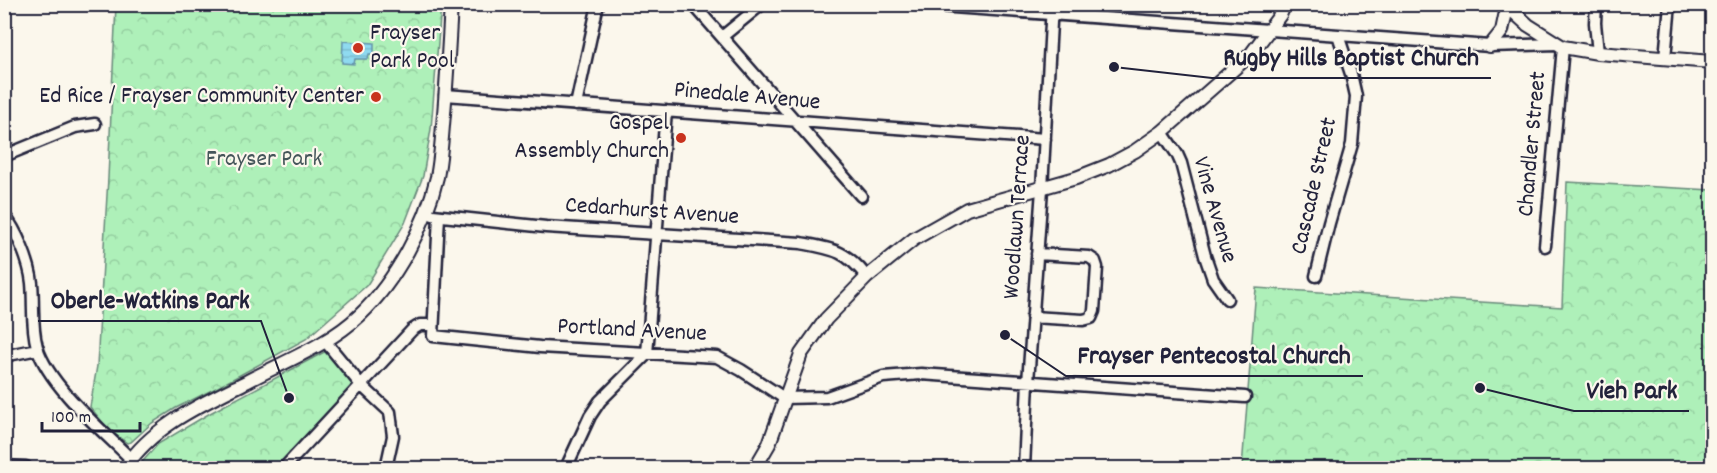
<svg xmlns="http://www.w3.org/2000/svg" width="1717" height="473" viewBox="0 0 1717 473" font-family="Dekko,sans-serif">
<defs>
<pattern id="park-crowns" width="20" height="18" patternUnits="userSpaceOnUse" patternTransform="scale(1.5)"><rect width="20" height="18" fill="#aef0b9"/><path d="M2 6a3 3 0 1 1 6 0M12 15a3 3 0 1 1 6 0" fill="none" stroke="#95cea0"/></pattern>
<pattern id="water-rules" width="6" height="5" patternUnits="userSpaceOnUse" patternTransform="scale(1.5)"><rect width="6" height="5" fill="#8fdaf0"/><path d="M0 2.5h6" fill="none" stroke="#7bbbcf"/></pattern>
</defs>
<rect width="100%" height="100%" fill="#fbf7ec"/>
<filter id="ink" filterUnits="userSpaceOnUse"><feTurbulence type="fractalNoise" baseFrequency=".0167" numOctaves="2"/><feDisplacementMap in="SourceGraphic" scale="12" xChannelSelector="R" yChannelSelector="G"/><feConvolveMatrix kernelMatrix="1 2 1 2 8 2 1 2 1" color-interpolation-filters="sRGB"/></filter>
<g filter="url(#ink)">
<path fill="url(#park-crowns)" stroke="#68897a" stroke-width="1.5" d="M116,5H441L431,129L423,176L405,223L367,285L306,339L218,387L176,408L152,423L131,442L127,443L109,430L90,407L97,366L108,178Z
M1567,182L1712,190V468H1242L1256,288L1562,307Z
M328,350L355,383L275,468H137L158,444L212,412Z"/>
<path fill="url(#water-rules)" stroke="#6390a8" stroke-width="1.5" d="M343,41L374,43V54H369L368,59H355L354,64L342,63Z"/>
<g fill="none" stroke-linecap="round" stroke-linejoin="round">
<defs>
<path id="minor" d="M693,4L861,196
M911,4L1490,46L1557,44
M1596,4L1595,23L1598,53
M723,36L762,4
M1665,58L1670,4
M445,95L1045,139
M576,105L598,4
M1162,132L1177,154L1181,163L1205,256L1213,279L1227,299
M4,156L75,127L95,124
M4,215C17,231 30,263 32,283C34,305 31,326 37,347C49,386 102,430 131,459
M433,215L546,227L801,243C833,249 846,250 867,277
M439,216L433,336L540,347L717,357L741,370L784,398L827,397L883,377L921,374L1245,397
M1545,246L1563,47
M1316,276L1329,223L1352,144L1356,96L1351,74L1338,35
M1032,317L1083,320L1091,318L1094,311L1097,267L1095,261L1089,257L1037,254
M325,341L361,385L390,412L393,436L386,468
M4,356L38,349
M4,466L26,467
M284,468L412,330L420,325H433
M566,468L590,416L600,401L647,354L666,111
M1024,468L1028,382L1042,189L1052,4"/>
<path id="major" d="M1505,4L1528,25L1563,47L1598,53L1712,62
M1490,46L1502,31L1507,7
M125,468C152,426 202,404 246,382C283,362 329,345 360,315C395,282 426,225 437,177C441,157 442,135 444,114C447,77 449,41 451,4
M755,468L769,444L801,354L826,319L867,277L914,239L967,209L1076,178L1109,165L1135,151L1162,132L1251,54L1280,15L1285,4"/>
</defs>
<use href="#minor" stroke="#22223b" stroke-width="15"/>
<use href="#major" stroke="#22223b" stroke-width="16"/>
<use href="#minor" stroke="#fbf7ec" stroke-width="10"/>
<use href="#major" stroke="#fbf7ec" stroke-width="12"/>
</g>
</g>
<g fill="#c8321e" stroke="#fbf7ec" stroke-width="2">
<circle cx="358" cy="48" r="6"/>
<circle cx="376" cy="97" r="6"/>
<circle cx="681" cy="138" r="6"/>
</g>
<g text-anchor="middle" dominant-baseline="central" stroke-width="4.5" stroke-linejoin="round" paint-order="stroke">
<g font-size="24" fill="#22223b" stroke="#fbf7ec" text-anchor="end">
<text x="370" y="34" text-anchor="start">Frayser<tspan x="370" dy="28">Park Pool</tspan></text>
<text x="364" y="97">Ed Rice / Frayser Community Center</text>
<text x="669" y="124">Gospel<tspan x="669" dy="28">Assembly Church</tspan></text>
</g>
<g font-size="24" fill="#22223b" stroke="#fbf7ec">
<text transform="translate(747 97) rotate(5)">Pinedale Avenue</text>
<text transform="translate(1533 144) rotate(-85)">Chandler Street</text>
<text transform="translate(1315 186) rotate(-77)">Cascade Street</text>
<text transform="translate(1214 210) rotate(74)">Vine Avenue</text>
<text transform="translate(652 212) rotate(4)">Cedarhurst Avenue</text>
<text transform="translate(1018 217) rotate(-86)">Woodlawn Terrace</text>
<text transform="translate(632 331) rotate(3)">Portland Avenue</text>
</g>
<g font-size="24" fill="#45565a" stroke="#fbf7ec">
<text x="264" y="160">Frayser Park</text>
</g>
</g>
<path fill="none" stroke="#22223b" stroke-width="2" d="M1114 67L1212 78H1491M289 398L261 321H38M1005 335L1066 376H1363M1480 388L1574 411H1689"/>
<g fill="#22223b" stroke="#fbf7ec" stroke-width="2">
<circle cx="1114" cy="67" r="6"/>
<circle cx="289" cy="398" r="6"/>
<circle cx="1005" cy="335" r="6"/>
<circle cx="1480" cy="388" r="6"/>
</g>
<g font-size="26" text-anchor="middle" font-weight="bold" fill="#22223b" stroke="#fbf7ec" stroke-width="4.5" stroke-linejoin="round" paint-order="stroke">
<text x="1351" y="65">Rugby Hills Baptist Church</text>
<text x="150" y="308">Oberle-Watkins Park</text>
<text x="1214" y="363">Frayser Pentecostal Church</text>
<text x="1632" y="398">Vieh Park</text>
</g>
<rect width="1717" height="473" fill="none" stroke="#fbf7ec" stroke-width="24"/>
<rect x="12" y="12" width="1693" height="449" fill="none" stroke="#22223b" stroke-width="2" filter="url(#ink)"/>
<path d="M42 422v9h98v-9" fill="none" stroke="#22223b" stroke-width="3"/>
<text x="51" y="422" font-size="18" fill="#22223b" stroke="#fbf7ec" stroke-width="4.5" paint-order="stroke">100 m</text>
</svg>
